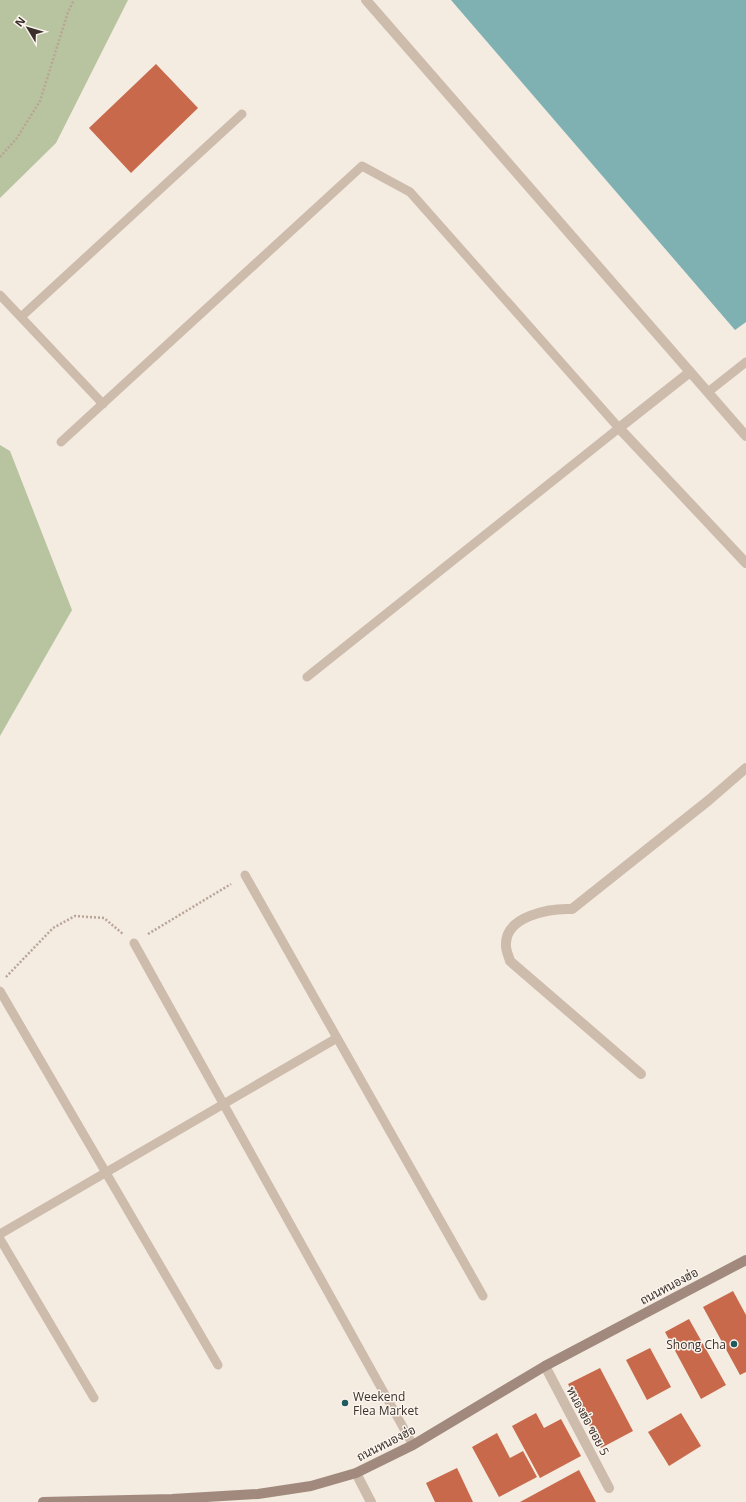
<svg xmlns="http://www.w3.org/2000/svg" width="746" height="1502" viewBox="0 0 746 1502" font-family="'Open Sans',Sarabun,sans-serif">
<rect width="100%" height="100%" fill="#f4ebe1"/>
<path fill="#b8c4a0" d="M0,0H128L56,143L0,198Z
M0,445L10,451L72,610L0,736Z"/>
<path fill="#7fb0b2" d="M451,0H746V322L735,330Z"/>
<path fill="#c8694b" d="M156,64L198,108L131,173L89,128Z
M733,1291L746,1315V1372L740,1375L703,1307Z
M689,1319L726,1385L701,1399L665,1332Z
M650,1348L671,1387L647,1400L626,1360Z
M600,1368L633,1431L601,1448L568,1384Z
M536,1413L544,1428L561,1419L581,1456L540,1478L512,1426Z
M681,1413L701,1446L669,1466L648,1432Z
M497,1433L510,1458L523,1451L537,1477L499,1497L472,1447Z
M457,1468L473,1502H435L426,1483Z
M579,1470L596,1502H520Z"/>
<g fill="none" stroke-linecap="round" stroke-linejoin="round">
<path stroke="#b9a596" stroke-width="2.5" stroke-dasharray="2 2" stroke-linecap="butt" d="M0,157L17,138L40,101L68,12L74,0
M148,934L231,884
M6,977L53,928L75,916L104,918L123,934"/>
<path stroke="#cdbbac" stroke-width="9" d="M0,295L103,404
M21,317L242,114
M708,392L746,362
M61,442L362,166L410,192L619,428L307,677
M245,875L483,1296
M134,943L413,1445
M0,991L218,1365
M0,1234L337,1038
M0,1239L94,1398"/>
<path stroke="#cdbbac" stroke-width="10" d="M366,0L746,436
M690,372L619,428L746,563
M641,1074L510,961C509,957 506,951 506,946C504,916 550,908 572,909L709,800L746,768
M545,1366L609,1488
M356,1473L371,1502"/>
<path stroke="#a18a7d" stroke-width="10" d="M43,1502L172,1499L258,1494L311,1486L356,1473L413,1445L545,1366L746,1260"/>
</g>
<g fill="#1f5a5e" stroke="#fbf5ee" stroke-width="1.5">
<circle cx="734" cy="1344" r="4"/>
<circle cx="345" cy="1403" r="4"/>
</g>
<g text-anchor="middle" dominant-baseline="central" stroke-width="3" stroke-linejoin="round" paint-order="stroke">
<g font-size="12" fill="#3b302b" stroke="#fbf5ee">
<text transform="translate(669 1286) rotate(-28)">ถนนหนองฮ่อ</text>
<text transform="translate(588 1421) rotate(62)">หนองฮ่อ ซอย 5</text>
<text transform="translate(386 1443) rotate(-27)">ถนนหนองฮ่อ</text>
</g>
<g font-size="12" fill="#3b302b" stroke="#fbf5ee" text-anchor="end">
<text x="726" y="1344">Shong Cha</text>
<text x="353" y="1396" text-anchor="start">Weekend<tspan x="353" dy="14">Flea Market</tspan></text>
</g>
</g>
<g transform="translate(28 28) rotate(308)" stroke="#fbf5ee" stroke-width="3" paint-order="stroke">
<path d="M0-3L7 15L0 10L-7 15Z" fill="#3b302b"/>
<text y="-6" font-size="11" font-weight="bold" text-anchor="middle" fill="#3b302b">N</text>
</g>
</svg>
